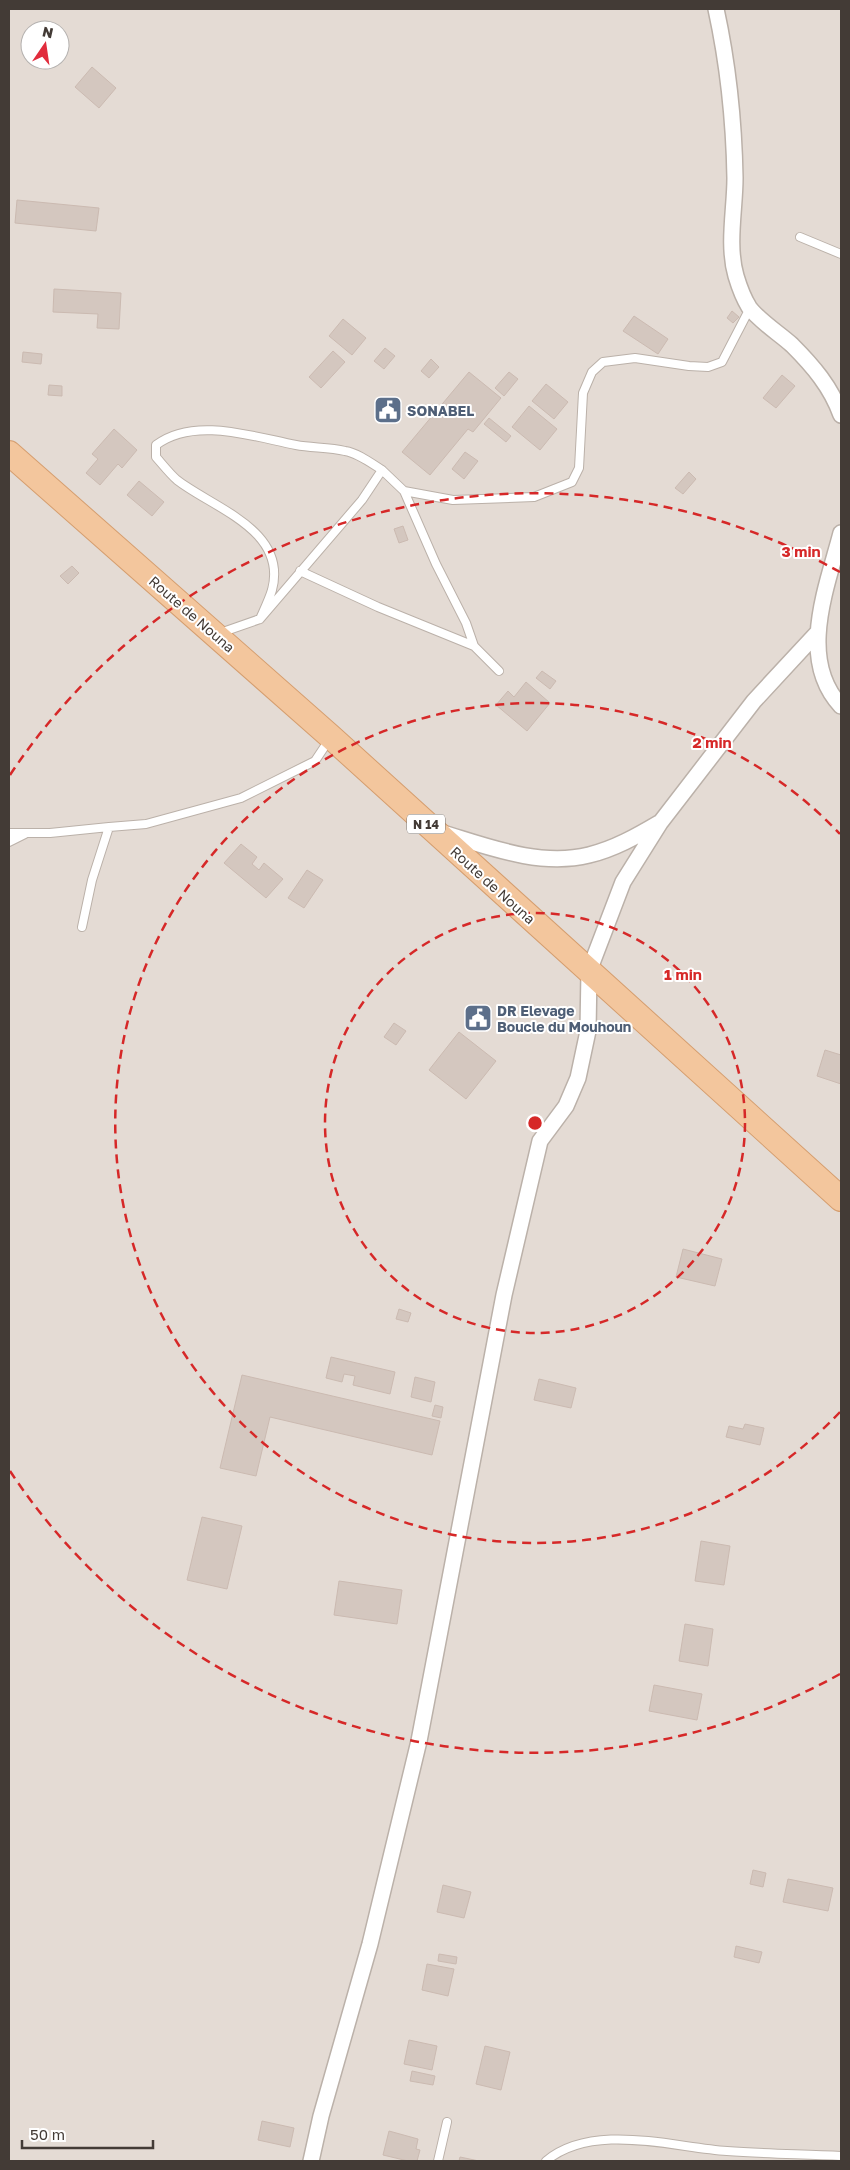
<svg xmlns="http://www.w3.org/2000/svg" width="850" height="2170" viewBox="0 0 850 2170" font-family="'Golos Text',sans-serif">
<rect width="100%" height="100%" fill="#f1ebe6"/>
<path fill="#e4dbd4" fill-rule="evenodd" d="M9,9H841V2161H9ZM30,30H60V60H30Z"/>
<path fill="#d4c7bf" stroke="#cbbab1" d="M92,67L116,88L99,108L75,87Z
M17,200L99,208L96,231L15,223Z
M54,289L121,293L119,329L97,328L98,314L53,312Z
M732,311L739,317L733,323L727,318Z
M634,316L668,339L658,354L623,331Z
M343,319L366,338L352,355L329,336Z
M385,348L395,356L384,369L374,361Z
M333,351L345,362L321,388L309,377Z
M23,352L42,354L41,364L22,362Z
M431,359L439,367L429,378L421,371Z
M469,372L501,398L473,432L468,429L430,475L402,452Z
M509,372L518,379L504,396L495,388Z
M782,375L795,386L776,408L763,398Z
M546,384L568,402L554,419L532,401Z
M49,385L62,386V396L48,395Z
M529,406L557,429L540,450L512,427Z
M489,418L511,436L506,442L484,424Z
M114,429L137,450L122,468L118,464L100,485L86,473L98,459L92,454Z
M465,452L478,461L464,479L452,469Z
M689,472L696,479L683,494L675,488Z
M139,481L164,502L152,516L127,495Z
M403,526L408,540L399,543L394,529Z
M72,566L79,573L68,584L60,576Z
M542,671L556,681L550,689L536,678Z
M526,682L550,703L527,731L496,705L508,691L514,697Z
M241,844L257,857L252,864L259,870L264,863L283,879L266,898L224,863Z
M307,870L323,880L304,908L288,898Z
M394,1023L406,1031L396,1045L384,1037Z
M459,1032L496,1061L466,1099L429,1070Z
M825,1050L841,1055V1084L817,1076Z
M683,1249L722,1259L715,1286L676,1277Z
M399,1309L411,1313L408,1322L396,1319Z
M331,1357L395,1372L390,1394L353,1385L355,1376L344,1374L342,1382L326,1378Z
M242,1375L440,1421L432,1455L270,1417L256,1476L220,1468Z
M415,1377L435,1382L431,1402L411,1397Z
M539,1379L576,1388L571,1408L534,1400Z
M435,1405L443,1407L441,1418L432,1416Z
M745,1424L764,1428L760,1445L726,1437L729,1426L743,1429Z
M202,1517L242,1526L227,1589L187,1580Z
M701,1541L730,1546L724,1585L695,1581Z
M339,1581L402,1590L397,1624L334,1615Z
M685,1624L713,1629L708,1666L679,1661Z
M654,1685L702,1694L697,1720L649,1711Z
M753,1870L766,1873L763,1887L750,1884Z
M788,1879L833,1888L828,1911L783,1902Z
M443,1885L471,1892L464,1918L437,1912Z
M736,1946L762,1952L759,1963L734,1957Z
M439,1954L457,1957L456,1964L438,1961Z
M427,1964L454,1969L448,1996L422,1990Z
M409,2040L437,2046L432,2070L404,2064Z
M485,2046L510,2052L501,2090L476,2084Z
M412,2071L435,2076L433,2085L410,2081Z
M262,2121L294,2128L290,2147L258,2140Z
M389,2131L418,2139L416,2149L420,2150L417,2161H408L383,2155Z
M460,2157L479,2161H459Z"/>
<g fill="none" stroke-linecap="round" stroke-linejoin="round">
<defs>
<path id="service" d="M800,237L841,254
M382,470L404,491L453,500L534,497L572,482L579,468L583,393L592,372L603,362L635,358L689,366L708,367L722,362L750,308
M404,491L436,564L466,623L474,646
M300,571L378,607L474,646L499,671
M220,633L260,619L362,500L382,470C371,463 358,453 345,451C329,447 312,448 296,445C254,437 194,416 156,445V457C163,465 170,474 177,480C213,508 288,530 272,590C269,600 264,610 260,619
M9,833H50L109,827
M9,842L25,834
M82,927L92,880L109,827L146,824L241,798L315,761L329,740
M438,2161L447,2122
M546,2161C593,2122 671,2147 727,2151C765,2154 803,2154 841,2156"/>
<path id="minor" d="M716,9C728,64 734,121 735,178C735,209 727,245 736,276C739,286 744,299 749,307C758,320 780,334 792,345C813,366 831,387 841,415
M841,533C827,587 797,659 841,706
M443,833C489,847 540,867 589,855C614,849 637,836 659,823
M311,2161L321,2116L370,1944L419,1741L504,1295L540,1141L566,1106L578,1078L588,1031L589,971L623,882L660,823L754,701L817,633"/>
<path id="primary" d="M9,453L331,737L841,1199"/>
</defs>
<use href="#service" stroke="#bbb1a9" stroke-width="10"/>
<use href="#minor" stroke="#bbb1a9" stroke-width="18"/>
<use href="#primary" stroke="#d59e6f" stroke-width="26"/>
<use href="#service" stroke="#fff" stroke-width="8"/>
<use href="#minor" stroke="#fff" stroke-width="15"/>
<use href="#primary" stroke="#f3c69d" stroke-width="24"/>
</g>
<g fill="none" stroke="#d62828" stroke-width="2.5" stroke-dasharray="9 6">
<circle cx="535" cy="1123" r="210"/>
<path d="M840 1412A420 420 0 1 1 840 834"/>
<path d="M840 1674A630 630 0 0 1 10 1471M10 775A630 630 0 0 1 840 572"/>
</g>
<defs>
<symbol id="civic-square" viewBox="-11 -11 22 22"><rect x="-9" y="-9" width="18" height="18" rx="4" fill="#5c6f8a" stroke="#fff"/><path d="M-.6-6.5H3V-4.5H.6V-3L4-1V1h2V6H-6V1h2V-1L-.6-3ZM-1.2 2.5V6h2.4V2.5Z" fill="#fff"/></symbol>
</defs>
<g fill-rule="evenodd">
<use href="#civic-square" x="372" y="394" width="32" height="32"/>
<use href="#civic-square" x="462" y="1002" width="32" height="32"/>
</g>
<g text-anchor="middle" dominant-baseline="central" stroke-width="4" stroke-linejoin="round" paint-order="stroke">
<rect fill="#fff" stroke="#7b7672" stroke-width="1" x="407" y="814.5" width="38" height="19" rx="4"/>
<g font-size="12" font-weight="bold" fill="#433b36">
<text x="426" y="824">N 14</text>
</g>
<g font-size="14" font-weight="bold" fill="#4e5e75" stroke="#fff" text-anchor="start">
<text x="407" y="410">SONABEL</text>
<text x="497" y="1010">DR Elevage<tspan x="497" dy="16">Boucle du Mouhoun</tspan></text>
</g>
<g font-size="14" fill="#433b36" stroke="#fff">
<text transform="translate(192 614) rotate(41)">Route de Nouna</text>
<text transform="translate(493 885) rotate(42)">Route de Nouna</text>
</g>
</g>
<circle cx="535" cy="1123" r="8" fill="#d62828" stroke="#fff" stroke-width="2.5"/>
<g font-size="15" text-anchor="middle" font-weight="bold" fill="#d62828" stroke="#fff" stroke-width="4" stroke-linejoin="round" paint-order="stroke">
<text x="801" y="557">3 min</text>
<text x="712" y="748">2 min</text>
<text x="683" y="980">1 min</text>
</g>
<rect width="850" height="2170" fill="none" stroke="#433b36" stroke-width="20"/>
<g transform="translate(45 45) rotate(13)"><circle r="24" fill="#ffffff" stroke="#b4b1af"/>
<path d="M0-4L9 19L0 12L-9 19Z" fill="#e12c3c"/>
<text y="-8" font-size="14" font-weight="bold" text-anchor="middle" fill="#433b36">N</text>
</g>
<path d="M22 2140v8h131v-8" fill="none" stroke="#433b36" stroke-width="2.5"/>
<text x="30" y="2140" font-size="15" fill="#433b36" stroke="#ffffff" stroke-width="4" paint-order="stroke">50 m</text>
</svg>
